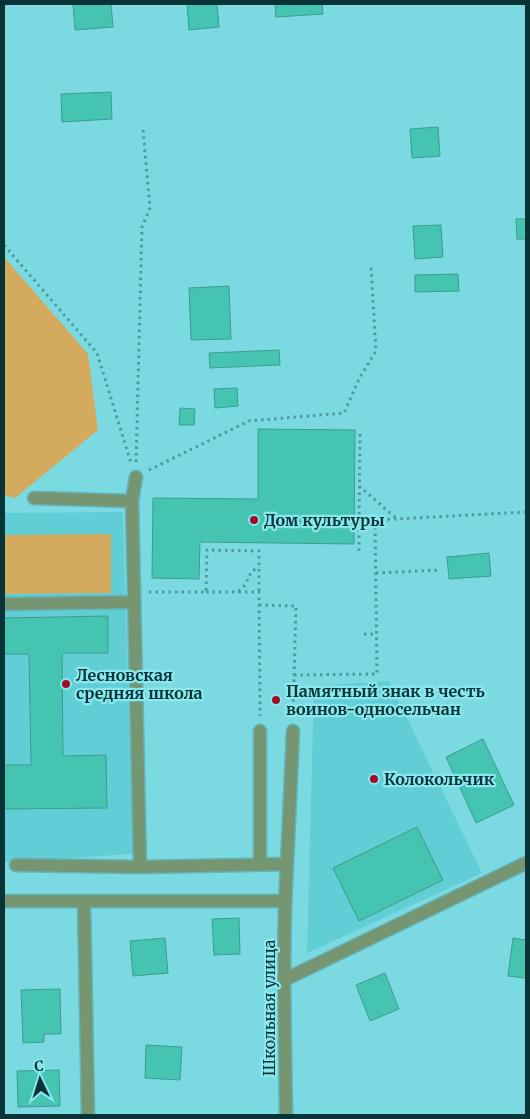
<svg xmlns="http://www.w3.org/2000/svg" width="530" height="1119" viewBox="0 0 530 1119" font-family="Merriweather,serif">
<rect width="100%" height="100%" fill="#7bdae1"/>
<path fill="#61ced6" d="M123,512L133,854L4,862V513Z
M389,681L482,873L307,953L314,686Z"/>
<path fill="#d4ab5e" d="M4,257L88,354L98,430L15,498L4,495Z
M111,534V593L4,594V535Z"/>
<path fill="#45c4b2" stroke="#3e9c8d" d="M73,4H111L113,27L75,30Z
M187,4H217L219,27L189,30Z
M275,4H322L323,14L276,17Z
M111,92L112,119L62,122L61,94Z
M438,127L440,156L412,158L410,129Z
M516,219H526V239H517Z
M441,225L443,257L415,259L413,226Z
M458,274L459,291L415,292V275Z
M229,286L231,339L191,340L189,288Z
M279,350L280,365L210,368L209,353Z
M237,388L238,406L215,408L214,389Z
M180,408L195,409L194,425H179Z
M258,429L355,430L354,544L200,542L199,579L152,578L153,498L258,499Z
M489,553L491,576L449,579L447,557Z
M108,616V653H62L63,756L106,755L107,808L4,809V765H31L29,654H4V618Z
M483,739L514,805L476,823L446,757Z
M417,827L443,880L359,921L333,868Z
M239,918L240,954L214,955L212,919Z
M165,938L168,973L133,976L130,941Z
M513,938L526,940V978L508,976Z
M385,973L399,1009L370,1021L356,985Z
M60,989L61,1034H44V1042L23,1043L21,990Z
M146,1045L182,1047L180,1080L145,1078Z
M59,1070L60,1106L18,1107L17,1071Z"/>
<g fill="none" stroke-linecap="round" stroke-linejoin="round">
<defs>
<path id="street" d="M136,477L132,501L140,867
M34,498L132,501
M4,604L134,602
M260,731V865
M287,864L293,731
M16,865L140,867L287,864C282,948 285,1032 286,1115
M4,901H285
M84,901L88,1115
M284,980L526,863"/>
</defs>
<use href="#street" stroke="#62b5bc" stroke-width="15"/>
<path stroke="#4e9a9f" stroke-width="3" stroke-dasharray="2.5 4" stroke-linecap="butt" d="M4,245L97,353L131,463
M136,462L142,227L150,208L143,129
M149,470L249,421L344,413L360,377L376,351L371,267
M359,486L396,518
M359,521L360,434
M359,551V521L526,512
M376,573L440,570
M238,591C239,591 245,585 245,585C250,576 249,572 259,567
M149,592H206L207,550L259,551V592
M206,592H259L260,716
M259,605L296,606L293,716
M364,634H377
M294,675L377,674L375,520"/>
<use href="#street" stroke="#769672" stroke-width="12"/>
</g>
<g fill="#a50a26" stroke="#88e8ee" stroke-width="2">
<circle cx="254" cy="520" r="5"/>
<circle cx="66" cy="684" r="5"/>
<circle cx="276" cy="700" r="5"/>
<circle cx="374" cy="779" r="5"/>
</g>
<g text-anchor="middle" dominant-baseline="central" stroke-width="4.5" stroke-linejoin="round" paint-order="stroke">
<g font-size="16" font-weight="bold" fill="#083437" stroke="#88e8ee" text-anchor="start">
<text x="264" y="520">Дом культуры</text>
<text x="76" y="675">Лесновская<tspan x="76" dy="18">средняя школа</tspan></text>
<text x="286" y="691">Памятный знак в честь<tspan x="286" dy="18">воинов-односельчан</tspan></text>
<text x="384" y="779">Колокольчик</text>
</g>
<g font-size="16" fill="#083437" stroke="#88e8ee">
<text transform="translate(269 1008) rotate(-90)">Школьная улица</text>
</g>
</g>
<rect width="530" height="1119" fill="none" stroke="#083437" stroke-width="10"/>
<g transform="translate(40 1079) rotate(356)" stroke="#88e8ee" stroke-width="4" paint-order="stroke">
<path d="M0-4L9 19L0 12L-9 19Z" fill="#083437"/>
<text y="-8" font-size="14" font-weight="bold" text-anchor="middle" fill="#083437">С</text>
</g>
</svg>
